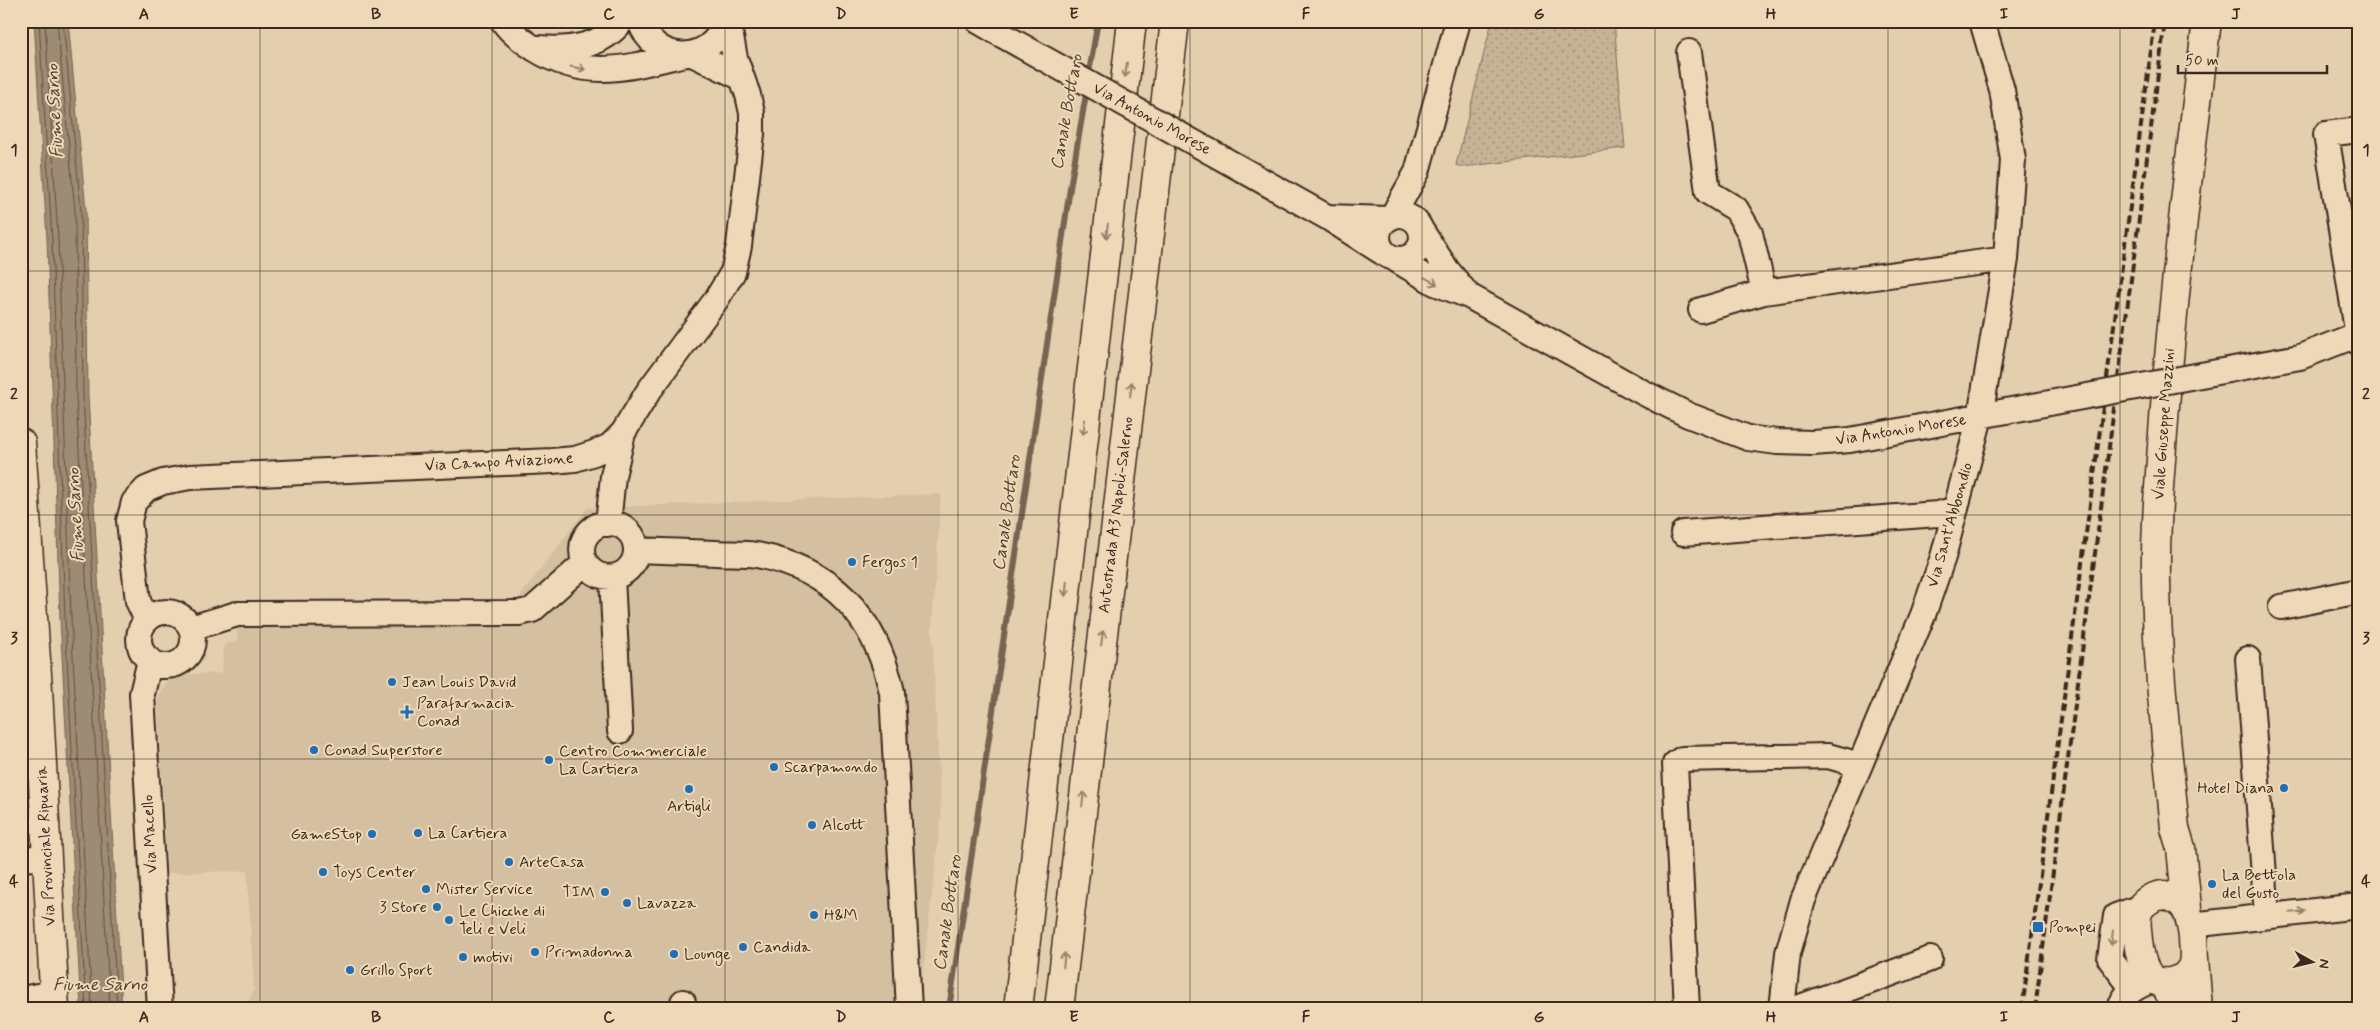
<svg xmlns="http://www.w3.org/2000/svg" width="2380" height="1030" viewBox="0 0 2380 1030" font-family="Mynerve,sans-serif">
<defs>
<pattern id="green-dots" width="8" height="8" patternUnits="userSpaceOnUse" patternTransform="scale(1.25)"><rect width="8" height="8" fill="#c7b296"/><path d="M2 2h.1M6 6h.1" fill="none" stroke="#a3917a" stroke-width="1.8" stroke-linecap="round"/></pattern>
</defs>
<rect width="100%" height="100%" fill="#e3ceae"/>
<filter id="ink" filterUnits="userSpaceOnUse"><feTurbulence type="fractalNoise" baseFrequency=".02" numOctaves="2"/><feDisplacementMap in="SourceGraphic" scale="10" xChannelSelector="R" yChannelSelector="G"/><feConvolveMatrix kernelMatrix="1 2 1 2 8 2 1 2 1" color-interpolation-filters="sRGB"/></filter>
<g filter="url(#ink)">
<path fill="#d4bfa1" d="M941,494L932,629L941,815L919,1009H172L241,1005L248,1002L254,990L247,871L167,873L158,705V698L162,689L174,675L222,673L224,647L228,643L237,642V601L515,603L587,508Z"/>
<path fill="url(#green-dots)" stroke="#816e5a" d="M1492,21H1614L1625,148L1462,167L1456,165Z"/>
<path fill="#9d8b73" stroke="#766451" d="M34,21H68L86,210L88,396L122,1009H81L60,619L47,239Z"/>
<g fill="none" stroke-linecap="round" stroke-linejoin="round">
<path stroke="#625140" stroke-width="1" d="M39,21L52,239L65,619L86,1009
M45,21L58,239L71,619L92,1009
M57,21L75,211L76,397L110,1009
M63,21L81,210L83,396L117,1009"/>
<path stroke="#766451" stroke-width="6" d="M1088,78L1098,21
M949,1009L1070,188L1087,88"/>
<defs>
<path id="minor" d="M503,21C511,33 523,41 535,49C586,81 627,68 681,55
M640,21C654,65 712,66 725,21
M978,21L1002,35
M538,48C570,51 601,47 622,21
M1689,52L1708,192L1736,209L1750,233L1764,292L2006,259
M692,54L742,78
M2359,130L2326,134L2359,343
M1209,151L1327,217L1388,256
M1378 237a22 22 0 1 1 44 0a22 22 0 1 1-44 0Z
M1327,217L1388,219
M1392,217L1417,172L1458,21
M1421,230L1447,270L1468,295
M1395,259L1435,283L1469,296L1644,393L1688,415L1748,438L1777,442L1813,443L1850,440L2044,404
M1701,310L1764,292
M2228,370L2300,357L2359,334
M582 550a27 27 0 1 1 54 0a27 27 0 1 1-54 0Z
M608,524L613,476L623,433
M1683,533L1938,514L1956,509
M636,550C663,551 689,552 716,553C729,554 744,553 757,555C834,570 876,618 892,692L909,1009
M612,577L620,731
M2281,607L2359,591
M139 639a27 27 0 1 1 54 0a27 27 0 1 1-54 0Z
M147,620L138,601L129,521L134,502L146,489L163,482L190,477L552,461L575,459L594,453L610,446L623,433L648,392L716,300L733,272L739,246L752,134V113L748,95L735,58L728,21
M191,628L237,614L519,613L532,610L585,563
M2248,659L2267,916
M150,660L142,694L160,1009
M21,859L47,857
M2191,925L2359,906
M2133,989L2110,959L2116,916L2141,907
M21,999L54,993
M683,1002L684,1009
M1687,1009L1675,764L1682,759L1828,756L1860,765
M1782,1009L1788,953L1803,900L1923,615L1943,557L1980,417L2006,259L2013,160L2002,90L1982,21
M1795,1009L1930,959
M2120,1009C2123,994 2134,988 2148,982"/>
<path id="major" d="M21,443L38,689L55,1009
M2164,895C2188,900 2190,916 2193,937C2193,946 2195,955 2193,964C2190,973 2183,979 2174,981C2146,990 2140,960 2138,940C2137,929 2134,916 2141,907C2147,899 2155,896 2164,895Z
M2187,908L2181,848L2175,828C2167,745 2157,663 2156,580C2155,522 2161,464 2165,406C2175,277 2191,149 2207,21
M2194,958L2198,1009
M2163,982L2179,1009"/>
<path id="highway" d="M1018,1009L1132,21
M1059,1009L1175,21"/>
</defs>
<use href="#minor" stroke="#3b2a1e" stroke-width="28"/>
<use href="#major" stroke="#3b2a1e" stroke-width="31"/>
<use href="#highway" stroke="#3b2a1e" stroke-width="31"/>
<use href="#minor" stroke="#eed8b7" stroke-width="24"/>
<use href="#major" stroke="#eed8b7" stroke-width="28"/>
<use href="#highway" stroke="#eed8b7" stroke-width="28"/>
<path stroke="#3b2a1e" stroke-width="4" stroke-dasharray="8 4" stroke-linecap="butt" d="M2022,1009L2155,21
M2035,1009L2165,21"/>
<defs>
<path id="minor-bridge" d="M1002,35L1209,151
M2044,404L2228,370"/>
</defs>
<use href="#minor-bridge" stroke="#3b2a1e" stroke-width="28" stroke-linecap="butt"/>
<use href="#minor-bridge" stroke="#eed8b7" stroke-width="24"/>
</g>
<defs><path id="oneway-shaft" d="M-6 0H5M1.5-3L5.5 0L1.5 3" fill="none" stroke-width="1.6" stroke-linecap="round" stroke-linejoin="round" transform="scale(1.25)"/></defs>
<g stroke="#94816a">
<use href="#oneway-shaft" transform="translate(578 68) rotate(11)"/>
<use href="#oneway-shaft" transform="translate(1126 70) rotate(97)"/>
<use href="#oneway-shaft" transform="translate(1107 231) rotate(97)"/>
<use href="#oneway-shaft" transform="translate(1431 281) rotate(28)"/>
<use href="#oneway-shaft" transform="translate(1131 389) rotate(-83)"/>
<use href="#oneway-shaft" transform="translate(1084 427) rotate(97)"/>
<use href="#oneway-shaft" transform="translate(1066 589) rotate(96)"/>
<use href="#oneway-shaft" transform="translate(1102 638) rotate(-83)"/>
<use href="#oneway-shaft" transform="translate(1083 799) rotate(-83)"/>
<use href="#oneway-shaft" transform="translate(2298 912) rotate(-6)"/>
<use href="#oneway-shaft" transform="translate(2112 938) rotate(97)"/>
<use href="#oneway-shaft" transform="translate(1064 960) rotate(-84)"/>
</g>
</g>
<path fill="none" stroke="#3b2a1e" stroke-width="1" stroke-opacity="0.55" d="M260,21V1009M492,21V1009M725,21V1009M958,21V1009M1190,21V1009M1422,21V1009M1655,21V1009M1888,21V1009M2120,21V1009M21,271H2359M21,515H2359M21,759H2359"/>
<g fill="#1f6fb2" stroke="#eed8b7" stroke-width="2">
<circle cx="852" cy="562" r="5"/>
<circle cx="392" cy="682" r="5"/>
<path d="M404.5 704.5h5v5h5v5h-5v5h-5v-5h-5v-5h5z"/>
<circle cx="314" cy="750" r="5"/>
<circle cx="549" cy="760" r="5"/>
<circle cx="774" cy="767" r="5"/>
<circle cx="2284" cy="788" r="5"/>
<circle cx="689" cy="789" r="5"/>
<circle cx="812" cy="825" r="5"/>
<circle cx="418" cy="833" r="5"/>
<circle cx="372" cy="834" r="5"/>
<circle cx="509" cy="862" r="5"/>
<circle cx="323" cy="872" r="5"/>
<circle cx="2212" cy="884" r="5"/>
<circle cx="426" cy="889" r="5"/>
<circle cx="605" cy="892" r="5"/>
<circle cx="627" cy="903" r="5"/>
<circle cx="437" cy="907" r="5"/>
<circle cx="814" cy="915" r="5"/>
<circle cx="449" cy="920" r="5"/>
<rect x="2032" y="921" width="12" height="12" rx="2.5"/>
<circle cx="743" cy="947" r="5"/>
<circle cx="535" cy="952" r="5"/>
<circle cx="674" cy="954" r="5"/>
<circle cx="463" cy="957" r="5"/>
<circle cx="350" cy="970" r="5"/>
</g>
<g text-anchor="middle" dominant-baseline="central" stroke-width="4" stroke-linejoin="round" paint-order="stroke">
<g font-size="16" fill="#3b2a1e" stroke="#eed8b7">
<text transform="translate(1152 119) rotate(29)">Via Antonio Morese</text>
<text transform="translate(2164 424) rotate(-86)">Viale Giuseppe Mazzini</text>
<text transform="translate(1901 430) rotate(-9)">Via Antonio Morese</text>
<text transform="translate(499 462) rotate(-3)">Via Campo Aviazione</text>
<text transform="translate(1116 515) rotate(-83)">Autostrada A3 Napoli-Salerno</text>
<text transform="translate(1950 525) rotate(-74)">Via Sant'Abbondio</text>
<text transform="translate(150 834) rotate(-93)">Via Macello</text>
<text transform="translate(46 846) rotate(-93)">Via Provinciale Ripuaria</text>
</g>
<g font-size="16" fill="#3b2a1e" stroke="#eed8b7" text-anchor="start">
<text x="862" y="562">Fergos 1</text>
<text x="402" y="682">Jean Louis David</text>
<text x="417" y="703">Parafarmacia<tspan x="417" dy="18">Conad</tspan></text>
<text x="324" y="750">Conad Superstore</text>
<text x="559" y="751">Centro Commerciale<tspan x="559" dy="18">La Cartiera</tspan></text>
<text x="784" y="767">Scarpamondo</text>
<text x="2274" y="788" text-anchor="end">Hotel Diana</text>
<text x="689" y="806" text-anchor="middle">Artigli</text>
<text x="822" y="825">Alcott</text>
<text x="428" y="833">La Cartiera</text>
<text x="362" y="834" text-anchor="end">GameStop</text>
<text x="519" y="862">ArteCasa</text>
<text x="333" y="872">Toys Center</text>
<text x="2222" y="875">La Bettola<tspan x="2222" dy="18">del Gusto</tspan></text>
<text x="436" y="889">Mister Service</text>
<text x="595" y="892" text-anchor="end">TIM</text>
<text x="637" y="903">Lavazza</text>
<text x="427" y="907" text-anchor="end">3 Store</text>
<text x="459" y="911">Le Chicche di<tspan x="459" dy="18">Teli e Veli</tspan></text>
<text x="824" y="915">H&amp;M</text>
<text x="2049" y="927">Pompei</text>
<text x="753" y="947">Candida</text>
<text x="545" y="952">Primadonna</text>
<text x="684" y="954">Lounge</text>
<text x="473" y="957">motivi</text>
<text x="360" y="970">Grillo Sport</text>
</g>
<g font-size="18" font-style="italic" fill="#544233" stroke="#eed8b7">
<text transform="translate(55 111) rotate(-93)">Fiume Sarno</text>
<text transform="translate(1067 112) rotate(-80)">Canale Bottaro</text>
<text transform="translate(1007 513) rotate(-82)">Canale Bottaro</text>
<text transform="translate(76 515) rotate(-93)">Fiume Sarno</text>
<text transform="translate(948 913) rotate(-82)">Canale Bottaro</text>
<text x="100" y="985">Fiume Sarno</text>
</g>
</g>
<rect width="2380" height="1030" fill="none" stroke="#eed8b7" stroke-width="55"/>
<g transform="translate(2312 962) rotate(98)" stroke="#eed8b7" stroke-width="4" paint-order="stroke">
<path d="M0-4L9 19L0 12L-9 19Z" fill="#3b2a1e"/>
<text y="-8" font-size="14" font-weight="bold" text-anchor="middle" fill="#3b2a1e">N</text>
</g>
<path d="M2178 65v8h149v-8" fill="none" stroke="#3b2a1e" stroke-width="2.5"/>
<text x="2185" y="65" font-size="15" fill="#3b2a1e" stroke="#eed8b7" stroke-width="4" paint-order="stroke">50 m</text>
<rect x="28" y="28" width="2324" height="974" fill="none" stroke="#3b2a1e" stroke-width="2"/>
<g font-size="16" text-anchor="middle" font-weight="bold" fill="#3b2a1e">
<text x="144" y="19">A</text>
<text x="376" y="19">B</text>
<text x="609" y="19">C</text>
<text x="841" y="19">D</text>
<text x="1074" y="19">E</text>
<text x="1306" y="19">F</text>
<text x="1539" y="19">G</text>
<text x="1771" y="19">H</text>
<text x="2004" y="19">I</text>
<text x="2236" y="19">J</text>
<text x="14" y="155">1</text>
<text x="2366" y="155">1</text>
<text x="14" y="399">2</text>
<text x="2366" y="399">2</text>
<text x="14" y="643">3</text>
<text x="2366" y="643">3</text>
<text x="14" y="886">4</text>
<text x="2366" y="886">4</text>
<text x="144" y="1022">A</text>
<text x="376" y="1022">B</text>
<text x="609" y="1022">C</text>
<text x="841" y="1022">D</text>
<text x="1074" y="1022">E</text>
<text x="1306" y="1022">F</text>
<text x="1539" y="1022">G</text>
<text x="1771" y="1022">H</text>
<text x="2004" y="1022">I</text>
<text x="2236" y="1022">J</text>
</g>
</svg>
